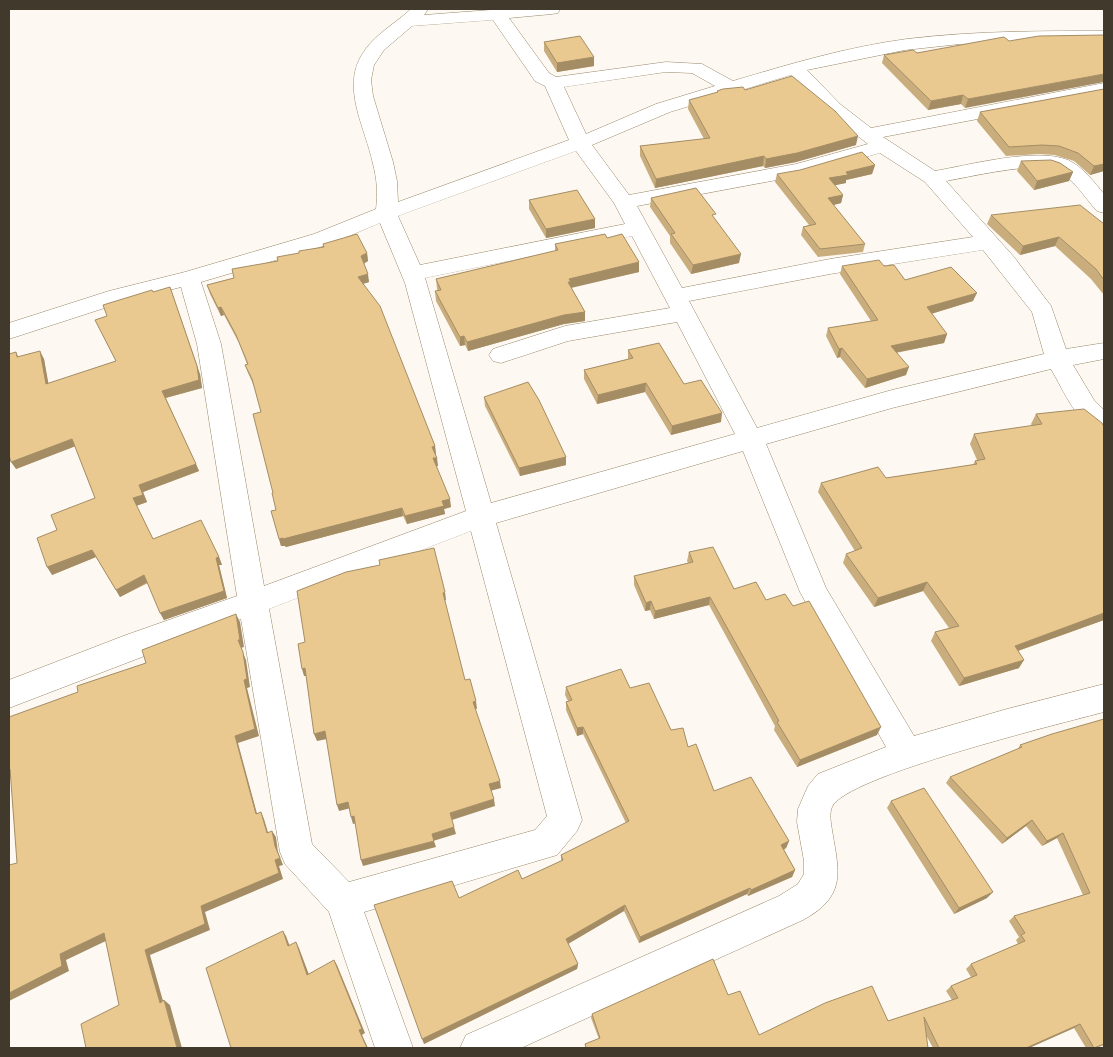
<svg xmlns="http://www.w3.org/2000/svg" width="1113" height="1057" viewBox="0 0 1113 1057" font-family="Cabin,sans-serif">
<rect width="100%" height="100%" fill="#fdf9f2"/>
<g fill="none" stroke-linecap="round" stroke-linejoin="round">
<defs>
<path id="minor" d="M411,9H428L424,15L504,9H560L558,13L552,14L509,18L549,73L556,77L666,62L702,64L733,81C790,64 847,47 907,39C972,31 1039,31 1104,31V41L960,44L905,50L807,70L840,104L871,128L1104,83V95L883,137L935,171C969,165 1037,147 1068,160C1083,167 1094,182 1104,194V213L1097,211C1085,198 1073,178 1057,170C1037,161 969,177 946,181L1014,257L1051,306L1066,349L1104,343V359L1073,365L1094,400L1104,410V434C1078,427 1064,391 1051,369L892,408L766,444L826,588L914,736L1007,709L1104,684V712C1063,723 845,776 832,807C829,814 831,823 832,830C839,872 847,896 803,920L521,1048H460L466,1035L779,896L798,884L804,874V861L797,822L798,809L808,786L818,774L886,747L800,592L743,451L496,523L582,820L577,831L557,855L364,912L413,1048H375L329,912L285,864L280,852L241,619L9,708V680L126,635L237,596L197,344L181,287L123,302L9,339V323L109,291L185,272L314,234L376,209C378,194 377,179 373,164C365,126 339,85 365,50C377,33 396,23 411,9ZM493,20L535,81L545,86L569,140L398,202L397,181L393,162L373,96L371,80L374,65L384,50L412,26ZM666,72L692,73L715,86L656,104L586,134L564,87ZM791,75L826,112L868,144L796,164L629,195L592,145L670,112ZM576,151L614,203L625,224L420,265L398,216ZM880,153L925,182L973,237L830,259L682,288L637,206L798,176ZM380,223L405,283L466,511L264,586L221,344L201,282L330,244ZM632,236L670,308L565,326L493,349L489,355L493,361L501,363L568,341L677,322L735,434L491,503L425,278ZM983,250L1032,312L1044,354L892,390L757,428L689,301L830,274ZM471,531L547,816L535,830L349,882L312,844L269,609Z"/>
</defs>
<use href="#minor" stroke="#998768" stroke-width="1"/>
<use href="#minor" fill="#fff" fill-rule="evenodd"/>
</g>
<path fill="#c9ad7c" d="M1009,41L965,108L961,104L928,110L882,63L884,55L917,53Z
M544,42L594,66L557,72L544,51Z
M1104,89V171L1090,175L1074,161L1055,155L1039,154L1006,156L977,121L980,112Z
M745,90L856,145L796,162L765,168L763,166L655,188L640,156V146L704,139L688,109L689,100L717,93V91Z
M1021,161L1073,172L1069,181L1034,190L1017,171Z
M875,165L872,174L846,180V183L834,185L843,195L841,203L833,205L865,244L863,252L818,257L801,235L803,227L809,225L775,182L777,174Z
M651,198L715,219L739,263L691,274L670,243V236L650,207Z
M529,200L595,228L546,238L529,209Z
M991,215L1104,224V295L1091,279L1055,246L1020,255L987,224Z
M607,238L639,272L571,287L585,312V321L564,324L468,351L465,345L460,346L436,301L435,291H438L437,289L436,279L555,251V244Z
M323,244L367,253L368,261L364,264L369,282L363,284L435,446L436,455H435L438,466H436L451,507L444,509L445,514L407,524L403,516L286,547L285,546H281L279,539L276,510L261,412L254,386L248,373L245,365L247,364L239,343L224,315L221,316L210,294L207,285L234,278L278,261L299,253L323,247Z
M842,266H884L905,280L973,301L931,314L947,334L944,343L896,353L906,375L865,388L840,357L837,358L826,336L828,328L871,321L840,274Z
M95,320L200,374L202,388L166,398L199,471L143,492L147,502L136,506L153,539L219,557L222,565H219L227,598L164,620L148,583L120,597L96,557L52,575L57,530L95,498L75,446L16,469V352L18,356L44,359L48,384L116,361Z
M628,350L684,384L721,422L671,435L645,392L597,404L584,379V370L628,359Z
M484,397L566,457V465L520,476L485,406Z
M1036,414L1104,427V620L1018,651L1019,668L959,686L931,641L935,632L949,628L923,591L874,607L843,563L846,554L855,551L818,492L821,483L886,478L973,465L975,461L977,460L970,444L974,434L1032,426L1031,424Z
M689,552L734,589L766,600L877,735L797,767L774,730L775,726L709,605L654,619L650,610L645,611L634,585V576L688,563L687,561Z
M566,687L630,688L688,747L714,791L789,841L786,848L784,850L795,870L792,877L748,896L747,894L639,943L624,911L568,944L578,964L577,969L424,1044L459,898L522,879L561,861V855L626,823L583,734L577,736L566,710V702L568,701L565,695Z
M1104,719V1045L1096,1048H1086L1074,1028L1029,1048H933L926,1035L928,1048H585V1044L599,1039L591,1018L592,1014L728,995L759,1035L888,1021L952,1000L946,991L951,986L971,977L966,969L971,964L1018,944L1016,940L1019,937L1009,921L1014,916L1083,895L1057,838L1042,846L1026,826L1002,844L946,783L950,777L1018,749L1020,745Z
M891,801L987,898L954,914L887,808Z"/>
<path fill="#a48d65" d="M594,57V66L557,72V63Z
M1104,74V82L965,108L968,99Z
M963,95L961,104L928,110L931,101Z
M858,136L856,145L796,162L765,168L766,159Z
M764,156L763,166L655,188L656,179Z
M1104,164V171L1090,175L1094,166Z
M875,165L872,174L846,180V183L827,187L829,178L846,172Z
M1073,172L1069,181L1034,190L1037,181Z
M843,195L841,203L826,207L828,198Z
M595,219V228L546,238V229Z
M1059,237L1055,246L1020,255L1023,246Z
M367,253L368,261L362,264L361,256Z
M741,254L739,263L691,274L693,265Z
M639,262V272L571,288L568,292L569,279Z
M368,274L369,282L359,285L358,277Z
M170,287L200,374L202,388L165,398L162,391Z
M977,293L973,301L924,316L927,307Z
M221,307L224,315L221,316L218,308Z
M585,312V321L564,324L468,351L467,342L564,315Z
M947,334L944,343L888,354L891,346Z
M464,336L465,345L460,346V337Z
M842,348L840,357L837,358L839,349Z
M40,351L44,359L50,392L46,384Z
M909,367L906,375L865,388L867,379Z
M646,383L645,392L597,404L598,395Z
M722,413L721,422L671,435L672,426Z
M72,439L76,446L16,469L11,462Z
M435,446L436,455H434L432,447Z
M566,457V465L520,476L519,468Z
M433,458H437L438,466L434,467Z
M196,464L199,471L143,492L147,502L136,506L133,498L139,485Z
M450,499L451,507L444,509L445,514L407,524L405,516L442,501Z
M402,508L403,516L286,547L285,546H281L279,539Z
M92,550L96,557L52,575L47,567Z
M219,557L222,565H219L227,598L164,620L160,613L216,558Z
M144,575L148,582L120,597L116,590Z
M927,582L923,591L874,607L878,598Z
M445,592L446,600L444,601L443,593Z
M710,597L709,605L654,619L655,611Z
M651,601L650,610L645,611L646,603Z
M1104,613V620L1009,654L1015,646Z
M236,614L240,622L244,647L241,648L246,660L250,687L247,688L259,736L238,743L259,821L256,814L235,736L244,680L238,640Z
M1024,660L1019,668L959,686L964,678Z
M305,668L307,676H304L302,669Z
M476,701L477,709H474L473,702Z
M583,727V734L577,736V728Z
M881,727L877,735L797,767L800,760Z
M325,731L327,739L317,741L314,734Z
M9,769H10L16,776L9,779Z
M500,781L501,788L490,791L489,784Z
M494,799L495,806L452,820L450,813Z
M348,802L351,808L339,811L337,805Z
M261,812L264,819L270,839L267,833Z
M354,816L357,823L353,824L351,817Z
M1032,820L1026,826L1002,844L1007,838Z
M454,827L456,834L433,841L432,834Z
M272,831L276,837L278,852L283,865L279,866L283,879L205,912L210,930L150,955L165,1008L160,1003L145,950L201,906L275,860V846Z
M1063,833L1057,838L1042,846L1047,841Z
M434,841L436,847L363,866L361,860Z
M789,841L786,848L778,852L781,845Z
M795,870L792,877L748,896L751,890Z
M750,888L747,894L639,943L640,937Z
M993,892L987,898L954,914L959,908Z
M625,905L624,911L566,945V939Z
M283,931L286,936L292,952L288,946Z
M104,933L110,939L66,960L69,971L9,1001V993L60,954Z
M296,942L299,948L311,980L307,975Z
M334,960L337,965L365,1033L362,1035L368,1048H367L359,1030Z
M578,964L577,969L424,1044L422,1039Z
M164,1000L170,1005L182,1048H177Z
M1080,1024L1074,1028L1029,1048H1026Z"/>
<path fill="#eac990" stroke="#a48d65" d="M1104,35V74L968,99L963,95L931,101L884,55L913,50L917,53L1004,37L1009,41L1039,36Z
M580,36L594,57L557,63L544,42Z
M792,76L835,111L858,136L797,153L766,159L764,156L656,179L640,146L710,138L689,100L718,92L717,91L723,89L743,87L745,90Z
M1104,89V164L1094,166L1078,153L1059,146L1042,145L1009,147L980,112Z
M862,152L875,165L846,172L848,175L829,178L843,195L828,198L865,244L820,249L803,227L816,224L777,174L800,170Z
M1051,160L1060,163L1073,172L1037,181L1021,161Z
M696,188L716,214L712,215L741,254L693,265L671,234L675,233L651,198Z
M577,190L595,219L546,229L529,200Z
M1080,205L1104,224V280L1096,269L1059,237L1023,246L991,215Z
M357,234L367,253L361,256L368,274L358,277L380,306L435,446L432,447L437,458H433L450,499L442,501L444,506L405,516L402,508L283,539V538L279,539L271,511L276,510L272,493H273L253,414L261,412L252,379L245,365L248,364L236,335L221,307L218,308L207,285L234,278L232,269L278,261L277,257L299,253V251L324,247L323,244Z
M605,234L607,238L622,234L639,262L569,279L571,282H568L585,312L564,315L467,342L464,336L460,337L435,291L441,290L436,279L558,250L555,244Z
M879,260L884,266L894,265L905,280L951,267L977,293L927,307L947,334L891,346L909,367L867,379L842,348L839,349L828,328L878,320L842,266Z
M170,287L197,366L199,380L162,391L196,464L139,485L143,495L133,498L153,539L201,520L219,557L216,558L224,591L160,613L144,575L116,590L92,550L47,567L37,538L57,530L51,515L95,498L72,439L11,462L9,455V354L16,352L17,357L40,351L46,384L116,361L95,320L107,316L103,305L152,290L153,292Z
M659,343L684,384L701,380L722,413L672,426L646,383L598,395L584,370L633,358L628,350Z
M528,382L539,400L566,457L519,468L484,397Z
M1084,409L1102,423L1104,427V613L1015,646L1024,660L964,678L935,632L959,626L927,582L878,598L846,554L862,548L821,483L878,467L886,478L977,464L975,461L985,459L974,434L1042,424L1036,414Z
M713,547L734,589L756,582L766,600L785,594L793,606L809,601L881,727L800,760L777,722L779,721L710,597L655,611L651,601L646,603L634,576L693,562L689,552Z
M434,548L445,592L443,593L465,680L470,679L476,701L473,702L500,781L489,784L494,799L450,813L454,827L432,834L434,841L361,860L354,816L351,817L348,802L337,805L325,731L314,734L305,668L302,669L298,644L305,642L297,591L346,572L380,565L379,560Z
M236,614L240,640H238L243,652L247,679L244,680L255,729L235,736L256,814L261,812L267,833L272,831L275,846L280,858L275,860L279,873L201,906L205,924L145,950L160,1003L164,1000L177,1048H86L81,1024L119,1005L104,933L60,954L62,966L9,993V865L17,863L10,769H9V717L78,692L77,686L146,663L142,650Z
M621,669L630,688L649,683L671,730L683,728L688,747L696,744L714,791L751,777L789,841L781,845L795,870L751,890L750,888L640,937L625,905L566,939L578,964L422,1039L374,905L452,881L459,898L518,870L522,879L563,860L561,855L629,821L583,727L577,728L566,702L572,700L566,687Z
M1104,719V1044L1094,1048L1080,1024L1026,1048H939L924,1017L928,1048H586L585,1044L600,1038L592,1014L713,959L728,995L740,991L759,1035L825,1003L872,986L888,1021L958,998L951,986L977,975L971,964L1025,941L1021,935L1025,933L1014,916L1090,893L1063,833L1047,841L1032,820L1007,838L950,777L1022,747L1020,745L1052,734Z
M924,788L993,892L959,908L891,801Z
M283,931L288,946L296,942L307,975L334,960L362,1029L359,1030L367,1048H231L206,968Z"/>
<rect width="1113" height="1057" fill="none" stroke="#413a2c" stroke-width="20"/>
</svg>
